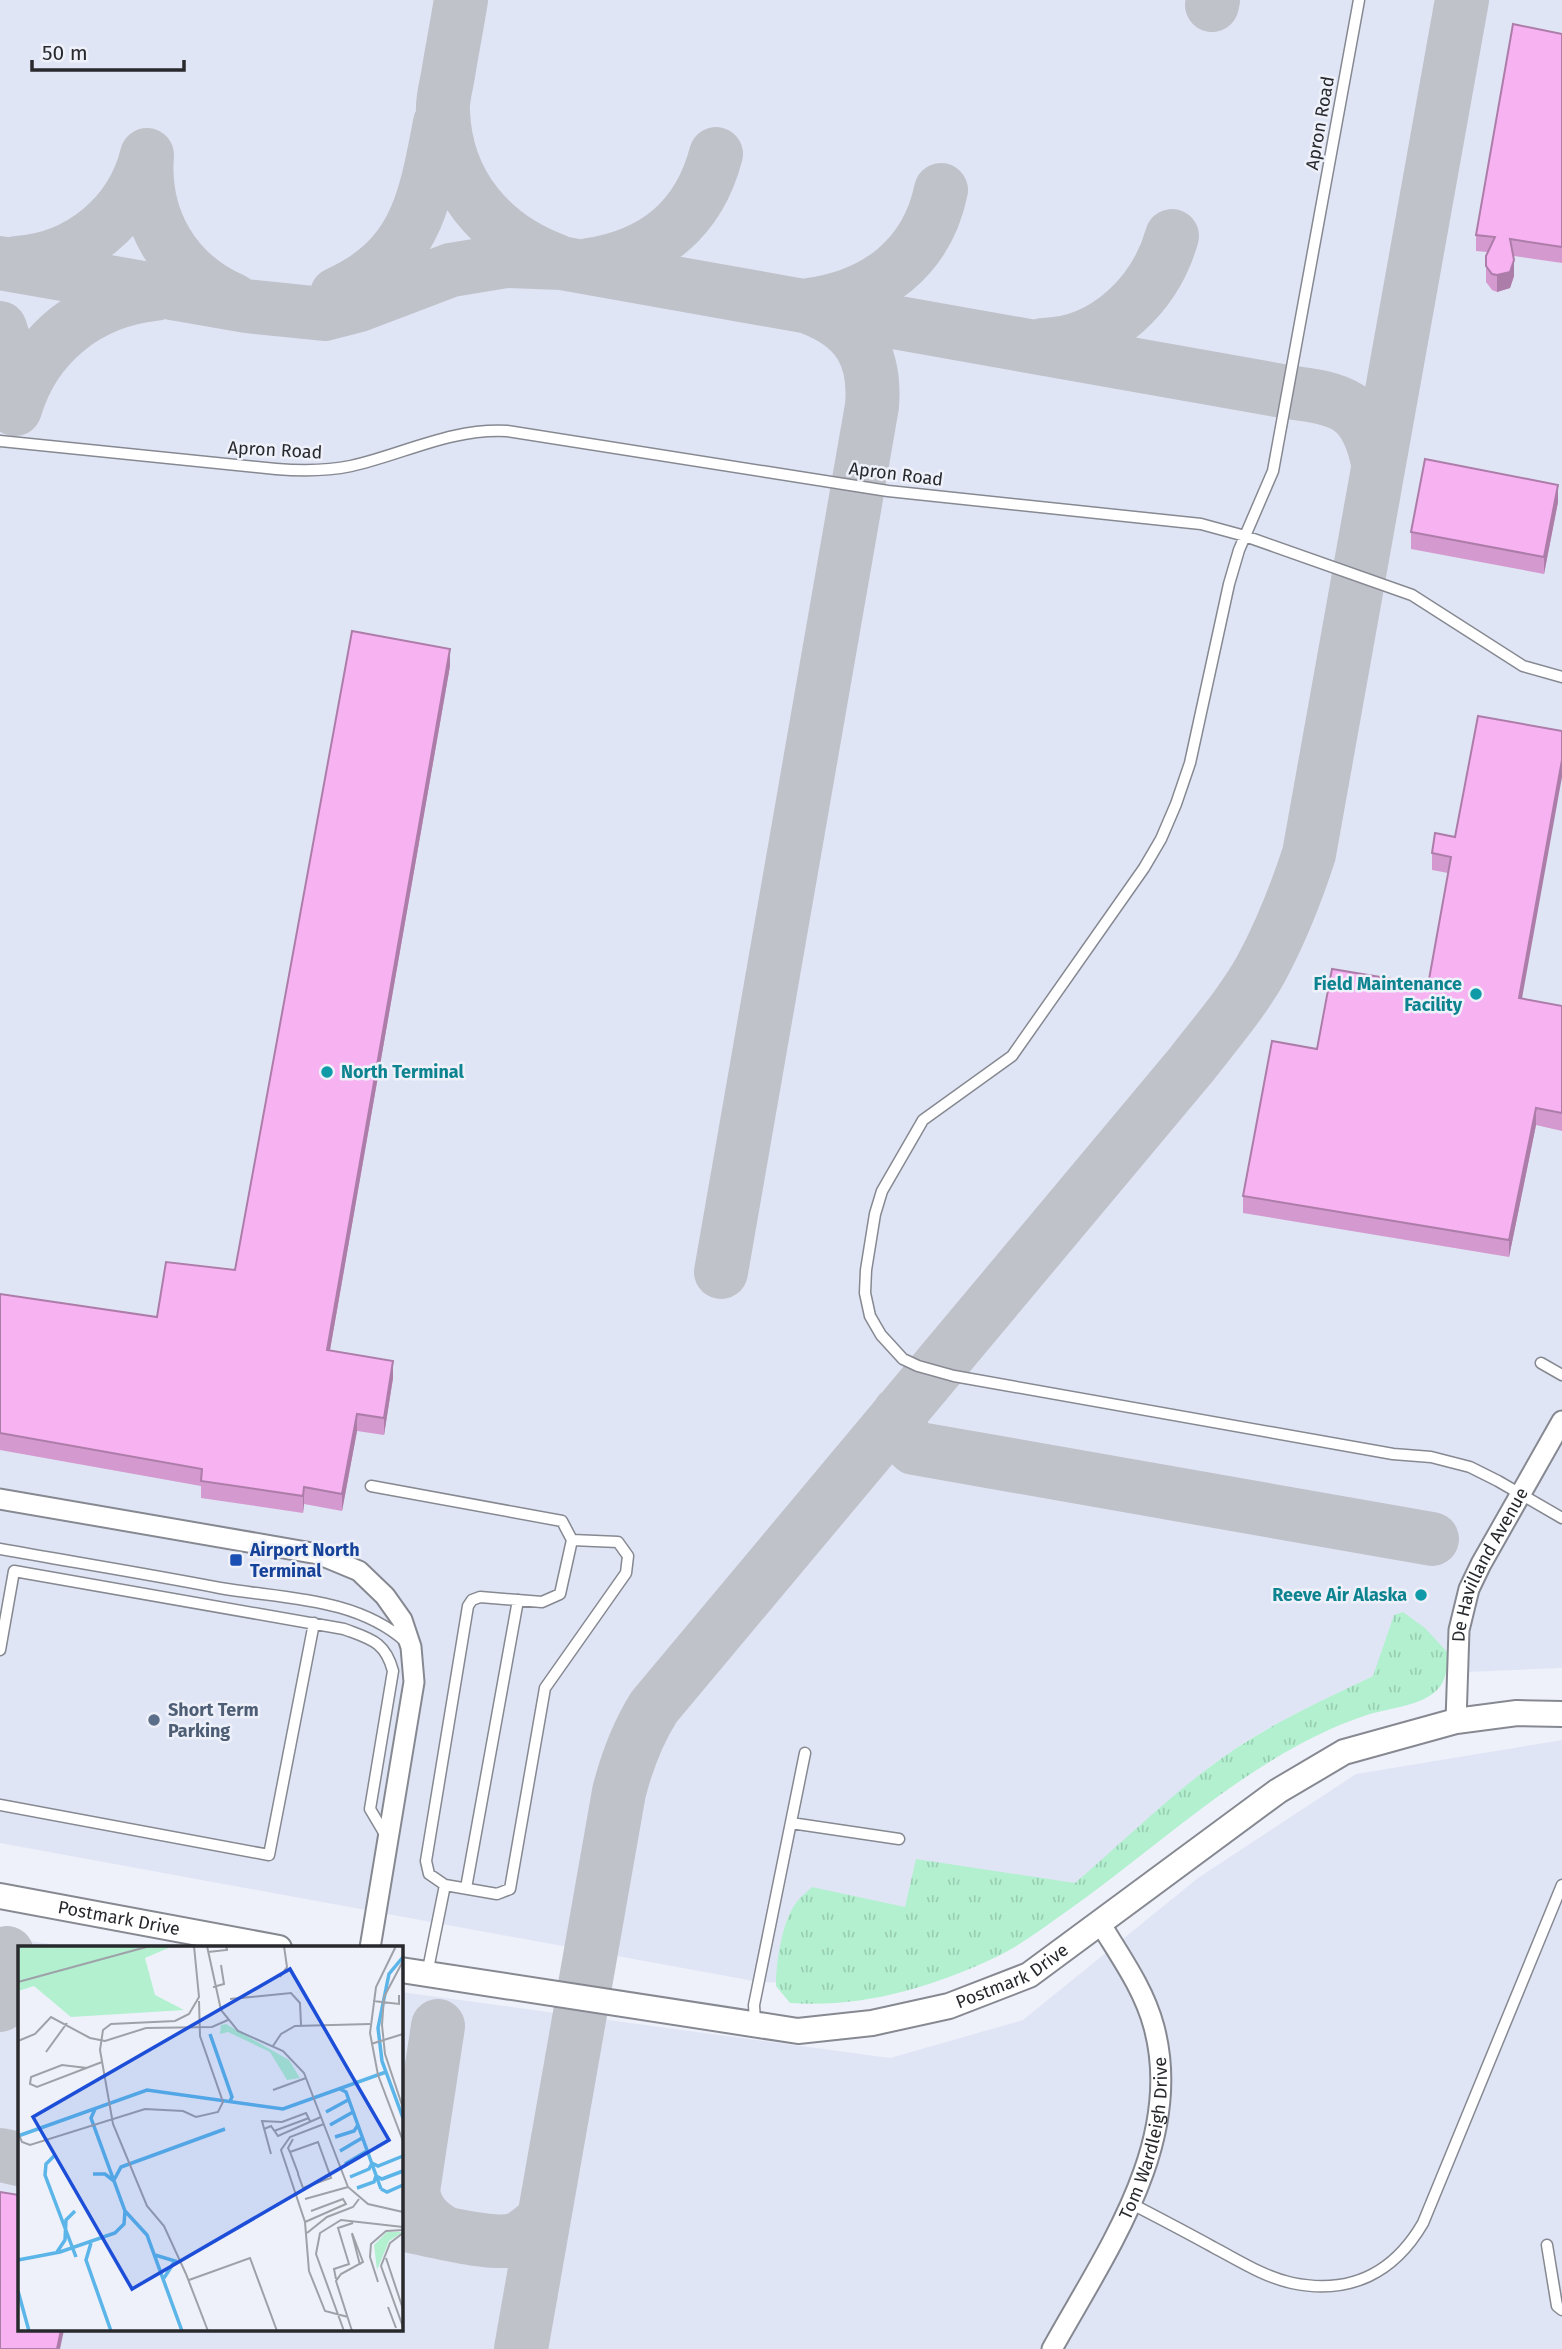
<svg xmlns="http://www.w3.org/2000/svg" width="1562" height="2349" viewBox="0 0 1562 2349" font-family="'Fira Sans',sans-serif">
<defs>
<pattern id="grass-tufts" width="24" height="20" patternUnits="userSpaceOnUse" patternTransform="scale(1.75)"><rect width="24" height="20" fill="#b2f0d0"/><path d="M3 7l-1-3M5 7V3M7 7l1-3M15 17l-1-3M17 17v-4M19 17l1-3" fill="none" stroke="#99ceb3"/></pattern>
</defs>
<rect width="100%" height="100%" fill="#eef1fa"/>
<path fill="#e0e5f5" d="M0,0H1562V1668L1373,1676L1291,1716L1248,1740L1209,1767L1096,1867L1039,1911L906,1986L759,1982L0,1843Z
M1562,1740V2349H0V1937L80,1948H19V2330H401V1992L890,2058L1023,2020L1198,1878L1356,1774Z"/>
<path fill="url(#grass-tufts)" d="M1403,1612L1425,1628L1448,1653C1447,1668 1447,1682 1435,1692C1418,1706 1391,1708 1370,1714C1341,1723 1310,1738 1284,1753C1207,1798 1142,1858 1070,1909C1045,1926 1022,1945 994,1958C930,1988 862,2008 790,2003L776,1986C776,1963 782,1921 796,1903C800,1897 807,1892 812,1887L905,1907L916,1859L1075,1883C1131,1835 1187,1778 1249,1740C1289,1715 1332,1696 1373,1676L1394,1615Z"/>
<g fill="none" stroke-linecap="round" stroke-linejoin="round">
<path stroke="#c0c2ca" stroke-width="54" d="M461,0C457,25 452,50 448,75C446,87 442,100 443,112C446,184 491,237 557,261
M1212,5L1213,0
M147,155C142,219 174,274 233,300
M0,263L246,306L324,314L359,305L451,270L506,261L561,263L1288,392C1342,399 1366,404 1378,463
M17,263C79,259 132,216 147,155
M589,265C655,255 699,219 716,154
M337,294C417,258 425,200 440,123
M809,305C876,296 927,258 941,190
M0,328L13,371L15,409C34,344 88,301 155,294
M1043,345C1106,344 1156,293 1172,236
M721,1272L872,406C876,356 858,326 811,308
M899,1413C899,1429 903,1436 914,1448L1432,1539
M0,2005L7,1953
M438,2026L413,2191C416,2211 426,2222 443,2232
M0,2155L19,2159
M406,2225C431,2230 495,2247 517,2239C527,2235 536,2226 544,2219
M521,2349L619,1792C627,1761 637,1734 654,1707L1191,1065C1215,1034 1242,1003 1261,969C1281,932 1296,894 1309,854L1462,0"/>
<defs>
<path id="service" d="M1359,0L1273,471L1239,550L1229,584L1190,763L1176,804L1161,839L1144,868L1012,1056L923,1120L882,1191L875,1214L866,1270L865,1293L870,1316L881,1335L903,1359L918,1366L954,1376L1393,1454L1431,1457L1470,1467L1498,1481L1562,1518
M0,441L276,469C301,471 327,471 351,466C404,454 451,428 507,431L888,491L1201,524L1245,536L1412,595L1523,666L1562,677
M1541,1363L1562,1375
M371,1486L562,1521L572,1540L618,1542L628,1556L626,1573L545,1688L510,1889L497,1894L445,1885L429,1874L426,1861L468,1606L472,1600L480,1597L542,1602L560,1594L572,1540
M0,1549C73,1562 147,1574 220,1588C283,1599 356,1597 406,1642
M0,1650L14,1571L344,1629C370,1639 385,1641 393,1671L370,1809L386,1836
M0,1805L269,1855L314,1623
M791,1823L899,1839
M466,1888L518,1600
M427,1974L445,1885
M755,2022L754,2005L805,1753
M1132,2204C1159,2218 1186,2232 1213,2247C1238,2260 1264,2277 1292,2283C1350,2295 1394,2273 1423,2223L1562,1885
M1547,2245L1557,2306L1562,2310"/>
<g id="minor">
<path d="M0,1499L318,1554L359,1571L385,1596L402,1620L411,1647L414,1682L370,1948"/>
<path id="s1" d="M1456,1721L1459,1630L1469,1589L1481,1564L1562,1421"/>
<path id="s2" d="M1052,2349C1105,2253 1185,2143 1154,2027C1144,1989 1120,1956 1100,1923"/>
</g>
<g id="tertiary">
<path id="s3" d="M0,1896L279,1948"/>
<path id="s4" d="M401,1970L798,2031L872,2023L949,2006L1029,1975L1278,1791L1344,1752L1456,1721L1517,1713L1562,1714"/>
</g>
</defs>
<use href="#service" stroke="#868991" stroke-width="13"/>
<use href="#minor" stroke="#868991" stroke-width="23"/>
<use href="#tertiary" stroke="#868991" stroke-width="28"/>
<use href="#service" stroke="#fff" stroke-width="10"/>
<use href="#minor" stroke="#fff" stroke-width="19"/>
<use href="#tertiary" stroke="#fff" stroke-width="24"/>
</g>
<path fill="#d499cf" d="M1562,34V263L1514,256V276L1510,288L1497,292L1492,290L1486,282V256L1487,252L1476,251V235Z
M1558,502L1544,574L1411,549V532Z
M450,666L330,1350L393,1378L384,1435L357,1431L342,1511L304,1504L303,1513L201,1498V1486L0,1450V1294L157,1317L235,1270Z
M1455,837L1522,998L1562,1006V1131L1536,1125L1509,1257L1243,1213V1196L1428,985L1448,873L1432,870V853Z"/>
<path fill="#ad7da9" d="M1514,260V276L1510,288L1497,292V275Z
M1558,485V502L1544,574V557Z
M450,649V666L327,1367V1350Z
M1562,760V777L1519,1015V998Z
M1536,1108V1125L1509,1257V1240Z
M393,1361V1378L384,1435V1418Z
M357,1414V1431L342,1511V1494Z
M304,1487V1504L303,1513V1496Z
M61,2330H64L60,2349H57Z"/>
<path fill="#f7b2f1" stroke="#ad7da9" stroke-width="2" d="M1513,24L1562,34V247L1510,239L1514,260L1510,272L1497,275L1492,274L1486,266V256L1495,237L1476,235Z
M1425,459L1558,485L1544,557L1411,532Z
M352,631L450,649L327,1350L393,1361L384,1418L357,1414L342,1494L304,1487L303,1496L201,1481L202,1469L0,1433V1294L157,1317L166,1262L235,1270Z
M1478,716L1562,731V760L1519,998L1562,1006V1113L1536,1108L1509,1240L1243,1196L1272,1041L1317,1049L1332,969L1428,985L1451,857L1432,853L1435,833L1455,837Z
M0,2192L19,2195V2330H61L57,2349H0Z"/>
<g fill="#0f9aa8" stroke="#eef1fa" stroke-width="2.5">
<circle cx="1476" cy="994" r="7"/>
<circle cx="327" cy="1072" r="7"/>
<circle cx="1421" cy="1595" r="7"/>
</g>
<rect fill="#1a4fb4" stroke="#eef1fa" stroke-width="2.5" x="229" y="1553" width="14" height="14" rx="3.5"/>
<circle fill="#5c6f8a" stroke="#eef1fa" stroke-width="2.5" cx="154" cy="1720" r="7"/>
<g text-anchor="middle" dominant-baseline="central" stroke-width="5" stroke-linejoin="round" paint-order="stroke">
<g font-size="18" fill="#28292d" stroke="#eef1fa">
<text transform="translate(1320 123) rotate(-80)">Apron Road</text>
<text transform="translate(275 450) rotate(3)">Apron Road</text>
<text transform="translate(896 474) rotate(7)">Apron Road</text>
<text stroke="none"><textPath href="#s1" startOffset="163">De Havilland Avenue</textPath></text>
<text stroke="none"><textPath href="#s3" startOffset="121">Postmark Drive</textPath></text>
<text stroke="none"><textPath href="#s4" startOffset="625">Postmark Drive</textPath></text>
<text stroke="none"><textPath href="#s2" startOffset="233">Tom Wardleigh Drive</textPath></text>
</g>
<g font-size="18" font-weight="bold" fill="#0d838f" stroke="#eef1fa" text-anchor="end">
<text x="1462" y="984">Field Maintenance<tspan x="1462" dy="21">Facility</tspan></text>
<text x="341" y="1072" text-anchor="start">North Terminal</text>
<text x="1407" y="1595">Reeve Air Alaska</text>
</g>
<g font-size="18" font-weight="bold" fill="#164399" stroke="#eef1fa" text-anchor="start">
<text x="250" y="1550">Airport North<tspan x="250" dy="21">Terminal</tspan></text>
</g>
<g font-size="18" font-weight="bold" fill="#4e5e75" stroke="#eef1fa" text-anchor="start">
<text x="168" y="1710">Short Term<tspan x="168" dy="21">Parking</tspan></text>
</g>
</g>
<g transform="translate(18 1946)">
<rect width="385" height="385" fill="#eef1fa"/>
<path d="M208,78L271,114L282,132L269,134L252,106L210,86L202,88L203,79ZM369,286H385L371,295L359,324L356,299Z" fill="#b2f0d0"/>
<path d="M0,0H155L127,12L137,49L166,64L53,71L16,40L0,45Z" fill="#b2f0d0"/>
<path fill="none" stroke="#5cb5e8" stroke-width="3.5" d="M385,11L371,28L360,82L364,115L385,172M192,88L214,151L212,155M322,143L328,146L363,243M77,163L73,172L107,265L129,289L164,385M308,166L330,154M312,179L335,166M0,190L129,144L265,163L368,126M317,191L336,185L340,179M322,205L344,192M37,209L28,218L27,229L58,311M327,218L349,205M75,228H87L96,235M332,231L351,223L354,217L360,220L385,210M96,234L103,221L207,183M339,242L356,236L358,230L364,233L385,225M363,243L369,246L385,239M73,297L68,314L93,385M39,306L47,294L48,274L57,265M137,309L157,315L146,332M0,314L42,306L97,287L106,278L107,265M0,345L11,385"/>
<path fill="none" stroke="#9fa1a8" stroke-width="2" d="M176,0L181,51L171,68L157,75L93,78L85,84L82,104L95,178L129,260L146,280L168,328L190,385M189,0L203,64L220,85L265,105L286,127L330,241L350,258L385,266M378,0L358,41L352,87L360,129L385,195M190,6L209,4L208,0M385,15L366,51L364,79L367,108L385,162M262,31L269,21L266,0M0,36L132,0M195,41L206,38L203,19M212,53L273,47L282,57L283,79M355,55L381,58V49M0,95L17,88L33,71L72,92L87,95L128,82L194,81L210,74M353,98L385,88M255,100L263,88L277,80L352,78M28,106L49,77M69,122L44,119L13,131L12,138L19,141L84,116M255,144L288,132M306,178L272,191L263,204L287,276L291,325L307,365L330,371M246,183L253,180L260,190L303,171M256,185L291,172M0,187L4,196L12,199L127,163L165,165L178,171L200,166L205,156L182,90L181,55M272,206L300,196L313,232L285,242L280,228V227L272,206L270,202L275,193M253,208L244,175L264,176L288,167L292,175M287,253L330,241M287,276L328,258L325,253L293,265M289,287L309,271L335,261L341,253M385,287L372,297L363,320L385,381M334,288L342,319M368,312L385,363M318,333L316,323L331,318L320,282L335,277M171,334L232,312L259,385M360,336L352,311L353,298L368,285L385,284M370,361L378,382M326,385L298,308L302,287L323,274L385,281M334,385L318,335L323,328L345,316L334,287"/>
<path fill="#1d4ed8" fill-opacity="0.15" stroke="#1d4ed8" stroke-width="3.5" d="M272,23L371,194L114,343L15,171Z"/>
<rect width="385" height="385" fill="none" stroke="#28292d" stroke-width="3.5"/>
</g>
<path d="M32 60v10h152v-10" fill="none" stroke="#28292d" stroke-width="3.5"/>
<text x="42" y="60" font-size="21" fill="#28292d" stroke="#eef1fa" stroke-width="5" paint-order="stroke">50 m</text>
</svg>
